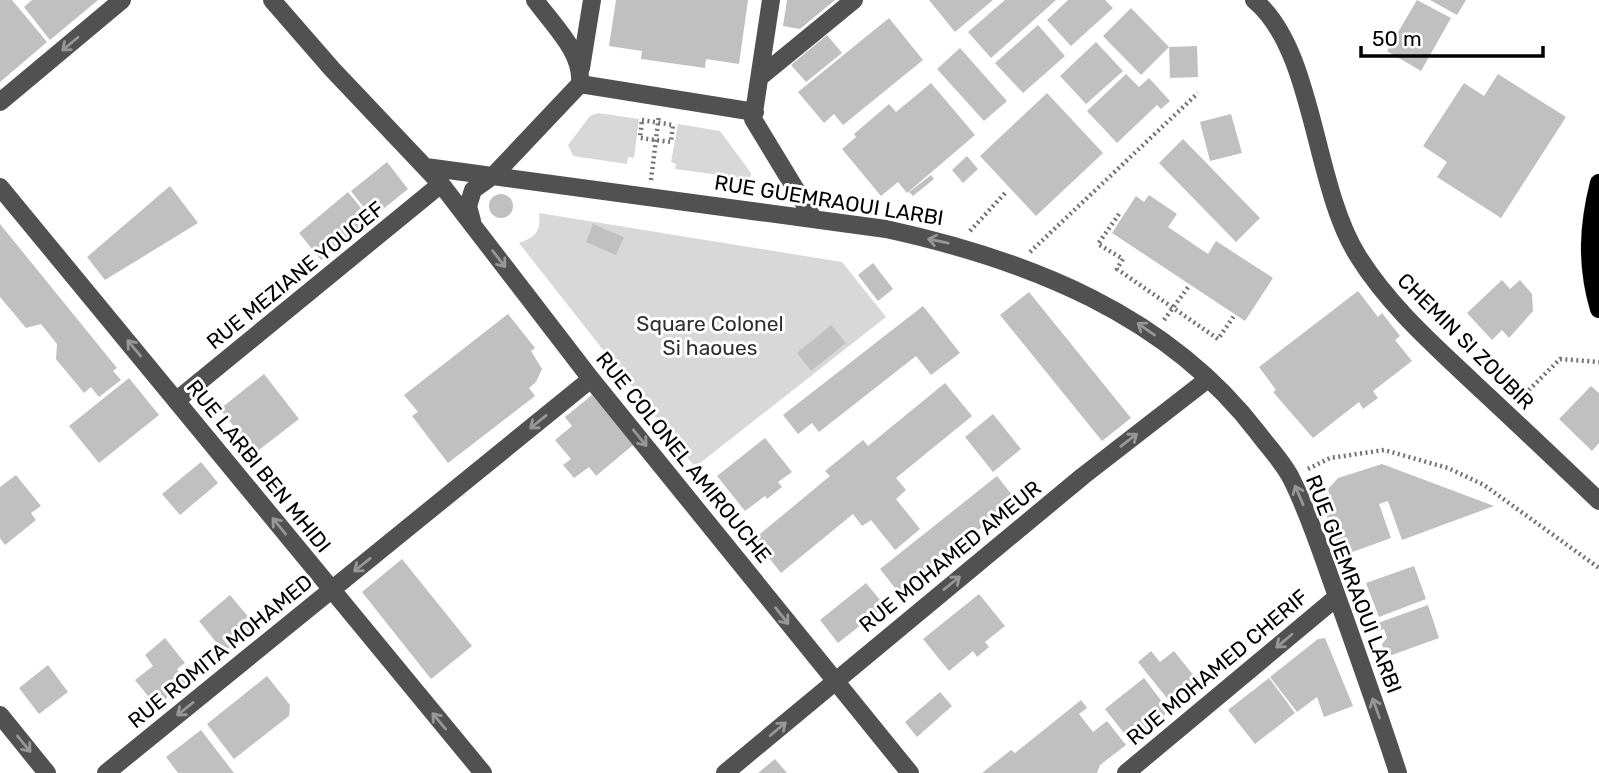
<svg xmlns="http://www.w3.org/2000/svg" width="1599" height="773" viewBox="0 0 1599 773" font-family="Rubik,sans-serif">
<rect width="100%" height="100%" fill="#fff"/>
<path fill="#d8d8d8" d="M598,113L639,119L634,158L628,157L627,164L573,156L568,145L590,116Z
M678,124L720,131L751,173L750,179L675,169L676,164L671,162Z
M539,213L842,262L886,317L695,467L519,243C536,237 541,231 539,213Z"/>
<path fill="#c0c0c0" d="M0,0H12L47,42L0,82Z
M32,0H98L50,40L24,7Z
M616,0H748L739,64L706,59L705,68L641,59L642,51L609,46Z
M787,0H835L800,29L783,26Z
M929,0H993L955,32Z
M1005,0H1056L991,58L968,32Z
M1068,0H1105L1113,8L1071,46L1047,20Z
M1417,0L1451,18L1421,71L1387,51Z
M1430,0H1466L1457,15Z
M1131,8L1169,47L1141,75L1103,36Z
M889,18L923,60L843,125L834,114L824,123L798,92Z
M1038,25L1065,56L1023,93L995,63Z
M827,35L842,53L806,82L791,65Z
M1096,42L1123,71L1086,104L1060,76Z
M1197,46L1198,77L1170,78L1169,47Z
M960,48L1007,101L984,121L937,69Z
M1126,74L1139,87L1149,78L1170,101L1161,109L1157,105L1117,143L1087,111Z
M1498,74L1566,117L1501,218L1437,177L1447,162L1423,146L1464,83L1484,96Z
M931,83L975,135L907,193L898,182L881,196L842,149L856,137L854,134L889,104L896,112Z
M1047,93L1103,153L1036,216L980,156Z
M1231,114L1242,153L1210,161L1200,122Z
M1183,139L1260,218L1236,242L1159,163Z
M967,156L978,169L963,183L952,170Z
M387,162L408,189L372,218L351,191Z
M931,175L934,179L913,196L909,192Z
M170,186L198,223L105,280L87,257Z
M348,192L370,219L321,260L299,233Z
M489 206a12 12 0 1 1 24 0a12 12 0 1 1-24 0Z
M1149,195L1177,214L1168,227L1208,254L1216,241L1273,278L1245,321L1112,233L1136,196L1144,202Z
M0,224L117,368L113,371L121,380L99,397L91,387L84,393L56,359L57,344L41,324L26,328L0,297Z
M593,224L624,237L616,255L586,242Z
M873,263L893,289L878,301L858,275Z
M1502,280L1510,289L1520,280L1532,294L1533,311L1509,338L1502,330L1492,340L1467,313Z
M1358,291L1378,317L1382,313L1400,336L1395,340L1412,361L1373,391L1378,398L1363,409L1359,402L1313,438L1273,392L1276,390L1259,367Z
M1029,292L1131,418L1102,441L1000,315Z
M923,306L960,353L931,375L916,356L819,432L812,423L798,434L783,415Z
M508,314L535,348L531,351L542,369L536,382L529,388L535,396L448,463L412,416L418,412L404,395Z
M831,325L846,343L811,371L797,353Z
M264,374L299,419L255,453L220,409Z
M129,378L159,415L99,463L69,426Z
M945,383L972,416L896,478L906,490L896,499L920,529L895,550L871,520L862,526L853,514L781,573L754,539L830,476L825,471L863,440L868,446Z
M1591,386L1599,393V443L1592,451L1559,419Z
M592,395L633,445L596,476L589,467L574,478L563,465L571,459L555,440L572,426L565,417Z
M993,414L1021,449L993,472L965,437Z
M765,438L792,472L778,482L782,487L767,499L765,496L745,511L717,476Z
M201,462L218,483L180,515L162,494Z
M1382,464L1494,506L1402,540L1388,501L1379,504L1391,538L1347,554L1341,540L1337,542L1323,506L1331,503L1328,489L1338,478Z
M16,475L41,506L31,513L36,520L5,545L0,538V487Z
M997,476L1016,500L899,593L880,569Z
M402,559L472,646L431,679L362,592Z
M1414,566L1426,599L1379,617L1366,583Z
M866,583L885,606L838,643L820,620Z
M979,594L1005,626L985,642L989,647L977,657L973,651L949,671L923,639Z
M230,595L256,626L224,652L199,621Z
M1428,605L1439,638L1392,655L1384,653L1382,644L1387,638L1384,629L1378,631L1375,624Z
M165,638L185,663L177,669L187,682L156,706L135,680L153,666L145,655Z
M1325,638L1353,706L1324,717L1317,697L1297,712L1270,677L1318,639Z
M1151,651L1160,662L1174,651L1198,681L1191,686L1196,692L1189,699L1184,693L1175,700L1178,704L1174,707L1138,662Z
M48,665L68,692L39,714L19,688Z
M267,676L290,705L289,716L234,759L207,724Z
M1144,678L1169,711L1131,742L1105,709Z
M1269,678L1295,713L1255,744L1228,710Z
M940,692L952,706L917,737L905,722Z
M1081,700L1087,708L1079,714L1093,732L1107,721L1126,745L1100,765L1097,773H982L1011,750L1015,753Z
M201,730L234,773H178L166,757Z
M775,759L787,773H758Z"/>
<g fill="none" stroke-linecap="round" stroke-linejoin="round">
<defs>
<path id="major" d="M1599,183C1588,226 1586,265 1599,309"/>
</defs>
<use href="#major" stroke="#dbdbdb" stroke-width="19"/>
<path stroke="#737373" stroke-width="4.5" stroke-dasharray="2 3.5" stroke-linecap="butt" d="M642,120L673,125L671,142L640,138Z
M651,180L659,115
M1119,214L1098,244L1123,259L1117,269L1218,339L1234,316
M970,231L1007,191
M1030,252L1198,93
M1164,320L1189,286
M1521,398L1560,359L1599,362
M1308,469L1330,458L1384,450L1448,468L1484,485L1599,568"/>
<path stroke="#515151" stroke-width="18" d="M272,0L332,69L441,184L591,379L910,773
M771,0L753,119L813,218
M1254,0C1315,50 1313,185 1358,256C1389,306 1434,345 1476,385C1517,423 1558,462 1599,501
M581,68L592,0
M760,77L854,0
M580,84L755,112
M0,102L122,0
M426,167L886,229C1028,260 1167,314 1258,433C1269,448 1284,463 1292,480C1309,514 1321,552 1334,588C1356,650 1378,711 1398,773
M0,187L483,773
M472,221L468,206L473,190L494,175L580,84C583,52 553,25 535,0
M177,400L441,184
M0,715L47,773
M106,773L591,379
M725,773L1083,476L1208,379
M1126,773L1337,597"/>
<use href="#major" stroke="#000" stroke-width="18"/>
</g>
<defs><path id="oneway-shaft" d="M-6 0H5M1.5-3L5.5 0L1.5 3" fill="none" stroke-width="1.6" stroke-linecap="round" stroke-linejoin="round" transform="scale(1.75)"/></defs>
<g stroke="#979797">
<use href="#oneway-shaft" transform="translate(70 44) rotate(140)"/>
<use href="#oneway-shaft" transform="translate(938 241) rotate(-168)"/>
<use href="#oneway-shaft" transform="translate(499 259) rotate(52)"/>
<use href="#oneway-shaft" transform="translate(1146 329) rotate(-145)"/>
<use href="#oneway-shaft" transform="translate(134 348) rotate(-130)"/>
<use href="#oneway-shaft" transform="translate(538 422) rotate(141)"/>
<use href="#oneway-shaft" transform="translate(640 438) rotate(51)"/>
<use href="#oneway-shaft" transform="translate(1129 440) rotate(-38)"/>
<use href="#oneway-shaft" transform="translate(1299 495) rotate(-113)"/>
<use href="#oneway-shaft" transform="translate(279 526) rotate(-129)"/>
<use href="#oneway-shaft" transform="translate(362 565) rotate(141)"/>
<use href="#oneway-shaft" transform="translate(952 583) rotate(-39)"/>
<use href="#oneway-shaft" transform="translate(782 616) rotate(52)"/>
<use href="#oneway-shaft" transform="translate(1284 641) rotate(140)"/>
<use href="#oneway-shaft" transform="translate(1376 708) rotate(-110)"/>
<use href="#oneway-shaft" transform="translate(185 709) rotate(141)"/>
<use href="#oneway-shaft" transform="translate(439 721) rotate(-130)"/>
<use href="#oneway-shaft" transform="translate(778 729) rotate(-40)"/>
<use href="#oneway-shaft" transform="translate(24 744) rotate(51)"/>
</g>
<g text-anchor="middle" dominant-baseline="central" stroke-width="6" stroke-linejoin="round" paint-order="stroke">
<g font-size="21" fill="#000" stroke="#fff">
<text transform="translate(829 200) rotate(9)">RUE GUEMRAOUI LARBI</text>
<text transform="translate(295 275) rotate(-39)">RUE MEZIANE YOUCEF</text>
<text transform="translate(1466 341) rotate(45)">CHEMIN SI ZOUBIR</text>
<text transform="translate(684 457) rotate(51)">RUE COLONEL AMIROUCHE</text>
<text transform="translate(259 466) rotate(51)">RUE LARBI BEN MHIDI</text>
<text transform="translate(950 556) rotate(-39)">RUE MOHAMED AMEUR</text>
<text transform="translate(1354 584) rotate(69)">RUE GUEMRAOUI LARBI</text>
<text transform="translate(220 651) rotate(-39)">RUE ROMITA MOHAMED</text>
<text transform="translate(1217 667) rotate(-40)">RUE MOHAMED CHERIF</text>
</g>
<g font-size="21" fill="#2f2f2f" stroke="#fff">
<text x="710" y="323">Square Colonel<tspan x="710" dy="24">Si haoues</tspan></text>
</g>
</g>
<path d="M1361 46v10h182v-10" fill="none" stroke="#000000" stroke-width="3.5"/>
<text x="1372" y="46" font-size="21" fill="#000000" stroke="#ffffff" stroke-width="5" paint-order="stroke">50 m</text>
</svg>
